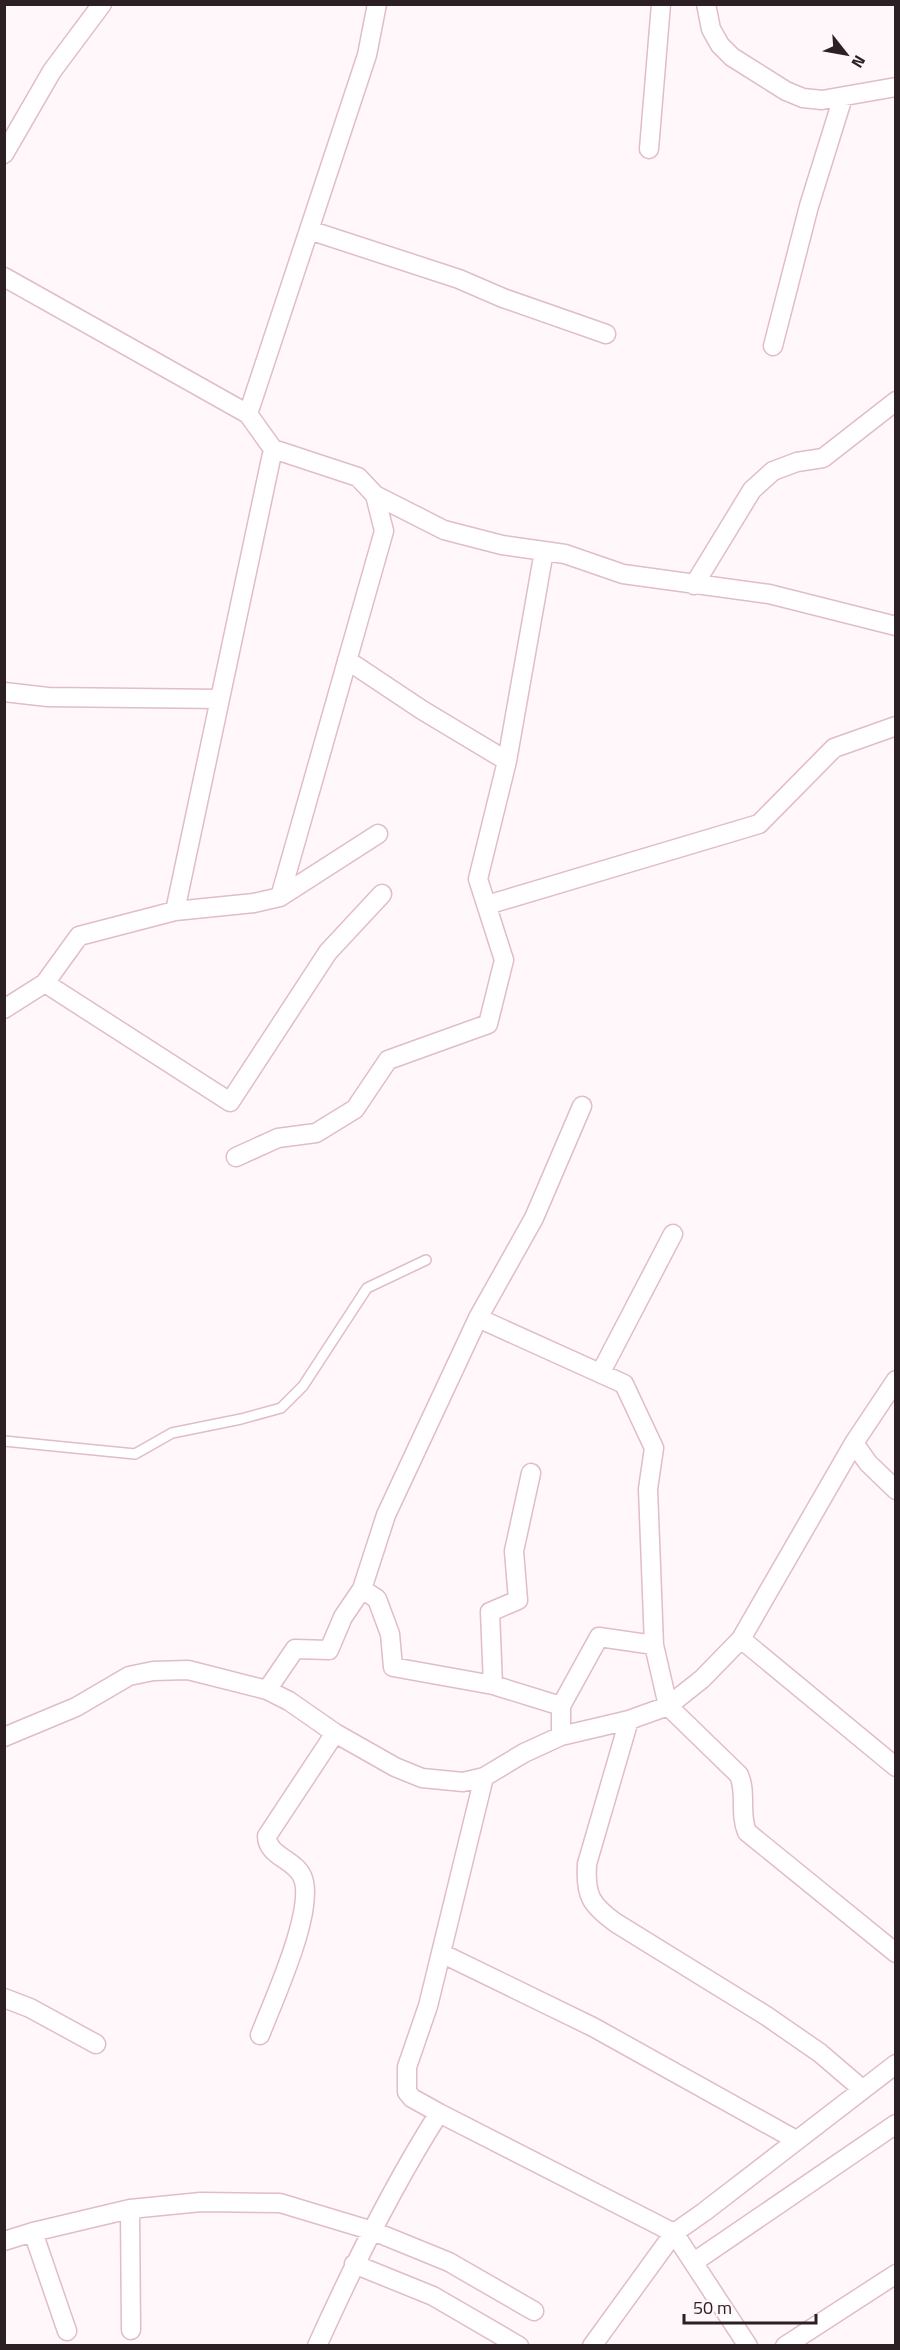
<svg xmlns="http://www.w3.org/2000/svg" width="900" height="2350" viewBox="0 0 900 2350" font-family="'Titillium Web',sans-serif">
<rect width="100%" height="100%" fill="#fff7fa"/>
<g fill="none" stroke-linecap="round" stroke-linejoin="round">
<defs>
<path id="service" d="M4,1441L135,1454L172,1433L241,1419L281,1408L303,1386L367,1288L426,1260"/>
<path id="minor" d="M706,4L711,29L720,45L732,57L786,91L803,98L822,100L896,87
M649,149L661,4
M4,154L52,71L102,4
M309,230L459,279L503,298L606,334
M4,277L248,414L273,449L175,911
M773,346L809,206L843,97
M248,414L367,55L377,4
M273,449L358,477L375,495L384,531L280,897
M375,495L444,530L502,545L565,554L623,574L769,594L896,626
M694,585L752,490L773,471L797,462L823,458L896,401
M347,660L422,710L507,761
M4,692L48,697L220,699
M487,905L759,824L834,748L896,726
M45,983L230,1102L328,952L382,894
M4,1009L45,983L79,936L175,911L254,903L280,897L378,834
M236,1157L278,1138L316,1133L355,1109L388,1060L488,1024L504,960L478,879L507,761L544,551
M478,1318L624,1384L654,1448L648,1489L654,1645L668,1706L739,1775C747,1794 739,1813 747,1832L896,1953
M601,1372L673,1234
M854,1443L868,1463L896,1490
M362,1589L377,1599L390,1634L393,1667L493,1685L561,1706
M741,1639L896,1767
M493,1685L490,1612L518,1600L514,1551L531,1473
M267,1690L295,1649L329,1650L343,1617L362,1589L386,1515L478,1318L534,1218L582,1106
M629,1720L587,1864C585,1896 591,1905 616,1923L765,2015L820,2053L862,2089
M561,1736V1706L599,1637L654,1645
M4,1737L76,1707L129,1676L153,1671L188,1670L267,1690L289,1701L335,1733L395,1767L422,1778L463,1782L484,1777L524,1753L561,1736L629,1720L668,1706L702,1679L741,1639L854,1443L896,1380
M441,1953L593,2027L796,2140
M4,1998L30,2008L96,2044
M260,2035C273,2001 317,1907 302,1876C294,1859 267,1856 267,1836L335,1733
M439,2113L674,2233L748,2346
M130,2209L131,2330
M33,2232L67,2331
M4,2241L33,2232L130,2209L201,2202L280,2203L373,2231L449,2262L534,2311
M694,2262L896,2124
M354,2264L433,2296L519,2346
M317,2346C353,2266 392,2187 439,2113L412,2098L407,2092V2067L428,2006L484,1777
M592,2346L674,2233L704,2212L896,2064
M785,2346L896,2274"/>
</defs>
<use href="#service" stroke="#e1bcc9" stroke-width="12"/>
<use href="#minor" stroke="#e1bcc9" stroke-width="21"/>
<use href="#service" stroke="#fff" stroke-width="9"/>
<use href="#minor" stroke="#fff" stroke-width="18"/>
</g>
<rect width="900" height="2350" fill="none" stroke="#2d2025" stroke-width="12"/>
<g transform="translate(846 54) rotate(121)" stroke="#fff7fa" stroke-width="4.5" paint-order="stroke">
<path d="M0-4.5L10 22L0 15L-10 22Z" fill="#2d2025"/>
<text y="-9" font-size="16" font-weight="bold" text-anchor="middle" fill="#2d2025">N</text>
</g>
<path d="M684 2314v9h132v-9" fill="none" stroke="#2d2025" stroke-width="3"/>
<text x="693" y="2314" font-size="18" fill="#2d2025" stroke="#fff7fa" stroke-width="4.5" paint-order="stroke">50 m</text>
</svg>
